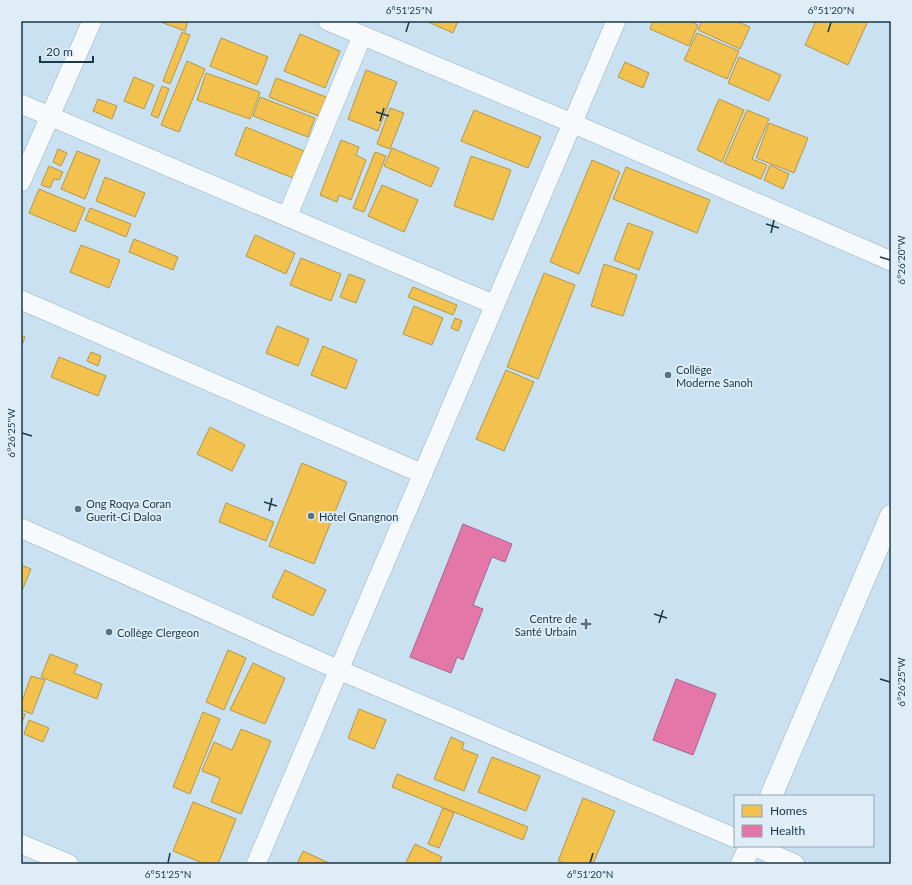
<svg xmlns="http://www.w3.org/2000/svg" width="912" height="885" viewBox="0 0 912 885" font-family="Lato,sans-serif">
<rect width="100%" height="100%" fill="#c9e1f0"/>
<path fill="#f2c14e" stroke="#b1984c" d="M158,21H188L185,31Z
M426,21H458L453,33Z
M653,21H689L698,25L689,46L650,29Z
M702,21H736L750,27L740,49L698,30Z
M816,21H868L848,65L805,45Z
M182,32L190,35L170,84L163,81Z
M697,33L739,51L727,79L684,60Z
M300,34L340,51L325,88L284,71Z
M221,38L268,57L257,85L210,66Z
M739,57L781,75L769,101L728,83Z
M187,61L205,69L179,132L161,125Z
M625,62L649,73L643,88L618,77Z
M366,70L397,82L378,131L348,119Z
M206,73L260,92L250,119L197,100Z
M134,77L154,85L144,109L124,101Z
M276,78L329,98L321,117L269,97Z
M162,86L169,89L158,118L151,115Z
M260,97L315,118L308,137L253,116Z
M98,99L117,106L112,119L93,111Z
M719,99L744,110L722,162L697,150Z
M390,108L404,113L390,149L377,144Z
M474,110L541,137L528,168L461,141Z
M747,110L769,119L752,159L767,165L761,179L724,163Z
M769,123L808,138L794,173L756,158Z
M246,127L304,151L293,178L235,155Z
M341,140L359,147L356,155L366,160L351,200L339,195L337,202L320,195Z
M392,148L439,168L431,187L384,166Z
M58,149L67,153L61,166L53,162Z
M77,151L100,160L85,199L61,189Z
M375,152L386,156L364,212L353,208Z
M471,156L511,170L493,220L454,206Z
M592,160L620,172L579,274L550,262Z
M770,165L789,174L783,189L764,180Z
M49,166L63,172L59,180L54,179L50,188L41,185Z
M626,167L710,200L697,233L613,199Z
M105,177L145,193L135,217L96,201Z
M382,185L418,200L404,232L368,216Z
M39,189L85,208L75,232L29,213Z
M90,208L131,224L126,237L85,220Z
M628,223L653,232L639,270L614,260Z
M255,235L295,253L286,274L246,256Z
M134,239L178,257L173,270L129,252Z
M81,245L120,260L109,288L70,272Z
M301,258L341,274L331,301L290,285Z
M604,264L637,275L623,316L591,306Z
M544,273L575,285L538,379L507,367Z
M349,274L365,280L356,303L340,297Z
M413,287L457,305L453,315L408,297Z
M414,306L443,318L432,345L403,334Z
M455,318L462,321L458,331L451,328Z
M277,326L309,339L298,366L266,353Z
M21,335L25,337L21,347Z
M323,346L357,360L346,389L311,375Z
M91,352L101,356L98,366L87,361Z
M59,357L106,376L98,396L51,377Z
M506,370L534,382L504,451L476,439Z
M210,427L245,445L232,471L197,454Z
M302,463L347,482L314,564L269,546Z
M226,503L274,522L266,541L219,522Z
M21,565L31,569L21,593Z
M285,570L326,590L313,616L272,597Z
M228,650L246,658L224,710L206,702Z
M50,654L78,665L74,673L102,684L97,699L41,677Z
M253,663L285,678L265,724L230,710Z
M31,676L45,680L32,714L21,710V704Z
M359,709L386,720L374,749L348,738Z
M203,712L220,719L190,794L173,787Z
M21,713L25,714L21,726Z
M29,720L49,728L43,742L24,734Z
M241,729L271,741L241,814L211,802L220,778L202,771L214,742L232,750Z
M451,737L464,743L462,749L478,755L464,791L434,779Z
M492,757L540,776L526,811L478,792Z
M397,774L528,827L523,840L392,787Z
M583,798L615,811L593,864H561L562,862L558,861Z
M193,802L236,819L218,864H205L173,851Z
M443,808L454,813L439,848L428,844Z
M415,844L442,857L439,864H405Z
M303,851L329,863V864H297Z"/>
<path fill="#e377a8" stroke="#a6648c" d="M463,524L512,544L505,562L492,557L473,605L483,609L463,660L457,657L451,673L410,657Z
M676,679L716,694L693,755L653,740Z"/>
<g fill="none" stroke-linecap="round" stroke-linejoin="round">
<defs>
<path id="minor" d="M328,21L572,123L891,261
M21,104L495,305
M21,182L92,21
M287,217L362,36
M21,300L423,474
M21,528L339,670L735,838
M21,844L69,864
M753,846L795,864
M256,864L616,21"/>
<path id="tertiary" d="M771,796L891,516
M742,864L750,846"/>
</defs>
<use href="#minor" stroke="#96b0be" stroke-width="20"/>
<use href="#tertiary" stroke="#96b0be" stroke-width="23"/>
<use href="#minor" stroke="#f7fafd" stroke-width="19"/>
<use href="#tertiary" stroke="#f7fafd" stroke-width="22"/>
</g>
<path fill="none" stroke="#193849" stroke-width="1.5" d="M406,32L409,22M828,32L831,22M376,112L389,116M380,121L384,108M766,224L779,228M771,233L774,220M880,257L890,260M22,433L32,436M264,502L277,506M269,511L272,498M654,614L667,618M659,623L663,610M880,679L890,682M168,863L170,853M590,863L593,853"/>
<g fill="#577383" stroke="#dfedf6" stroke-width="1.5">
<circle cx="668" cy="375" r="4"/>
<circle cx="78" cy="509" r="4"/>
<circle cx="311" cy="516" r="4"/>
<path d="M584 618h4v4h4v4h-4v4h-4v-4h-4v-4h4z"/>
<circle cx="109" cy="632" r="4"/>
</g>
<g text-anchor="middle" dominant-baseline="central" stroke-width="4" stroke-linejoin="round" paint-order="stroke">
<g font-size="11" fill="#193849" stroke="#dfedf6" text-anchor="start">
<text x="676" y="369">Collège<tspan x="676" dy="13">Moderne Sanoh</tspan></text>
<text x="86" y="503">Ong Roqya Coran<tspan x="86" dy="13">Guerit-Ci Daloa</tspan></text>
<text x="319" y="516">Hôtel Gnangnon</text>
<text x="577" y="618" text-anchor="end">Centre de<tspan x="577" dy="13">Santé Urbain</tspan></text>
<text x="117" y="632">Collège Clergeon</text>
</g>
</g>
<rect width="912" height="885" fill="none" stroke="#dfedf6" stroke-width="44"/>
<rect x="734" y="795" width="140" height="52" fill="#dfedf6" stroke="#90a5b1"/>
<rect x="742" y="805" width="20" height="12" fill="#f2c14e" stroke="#90a5b1"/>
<text x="770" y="815" font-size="12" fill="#193849">Homes</text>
<rect x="742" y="825" width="20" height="12" fill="#e377a8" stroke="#90a5b1"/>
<text x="770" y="835" font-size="12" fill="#193849">Health</text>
<path d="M40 56v6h53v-6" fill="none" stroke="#193849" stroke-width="2"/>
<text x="46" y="56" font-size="12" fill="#193849" stroke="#dfedf6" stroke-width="3" paint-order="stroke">20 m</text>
<rect x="22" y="22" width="868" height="841" fill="none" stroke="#193849" stroke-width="1.5"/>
<g font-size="10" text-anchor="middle" fill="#193849">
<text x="409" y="14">6°51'25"N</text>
<text x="831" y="14">6°51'20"N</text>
<text transform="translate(901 260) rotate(-90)" y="4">6°26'20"W</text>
<text transform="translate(11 433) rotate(-90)" y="4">6°26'25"W</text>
<text transform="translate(901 682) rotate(-90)" y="4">6°26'25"W</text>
<text x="168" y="878">6°51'25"N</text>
<text x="590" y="878">6°51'20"N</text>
</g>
</svg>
